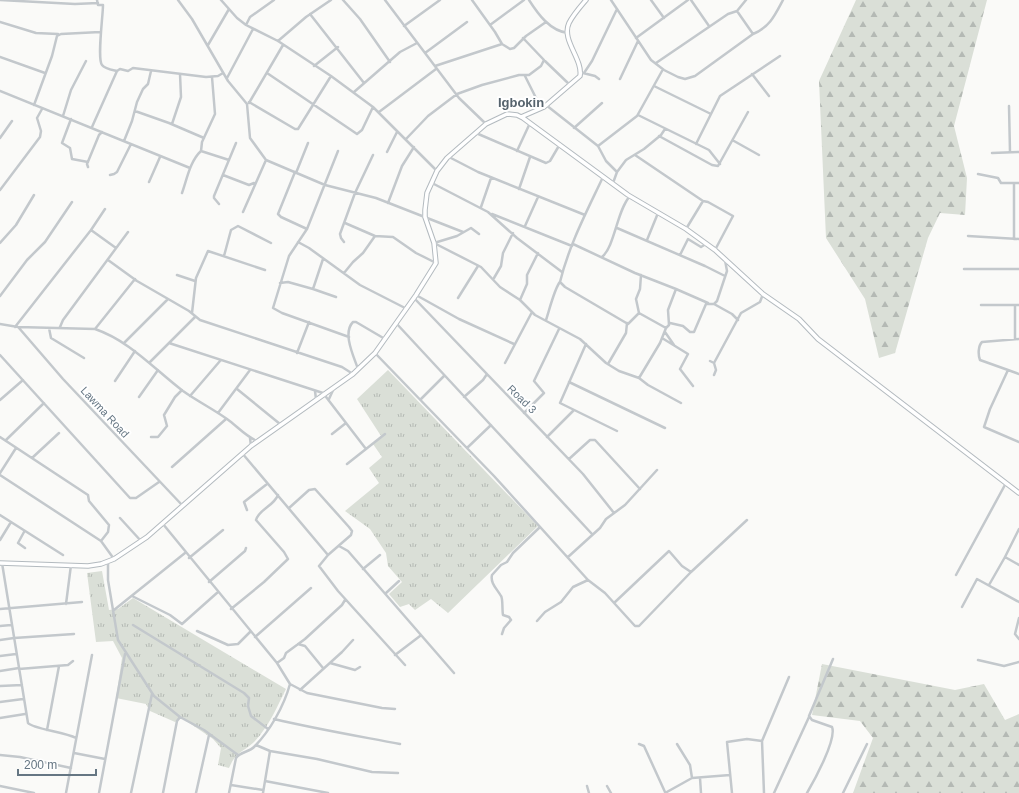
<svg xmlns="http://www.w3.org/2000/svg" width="1019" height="793" viewBox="0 0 1019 793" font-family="Arial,sans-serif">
<defs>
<pattern id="grass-tufts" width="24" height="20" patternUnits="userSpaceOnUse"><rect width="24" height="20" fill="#dadfd7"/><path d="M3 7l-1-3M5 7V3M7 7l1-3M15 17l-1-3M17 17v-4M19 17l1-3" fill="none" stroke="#b4b9b4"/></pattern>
<pattern id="forest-firs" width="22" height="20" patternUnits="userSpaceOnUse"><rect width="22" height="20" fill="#dadfd7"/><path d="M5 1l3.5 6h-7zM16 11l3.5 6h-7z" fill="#b4b9b4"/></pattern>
</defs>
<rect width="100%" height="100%" fill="#fafaf8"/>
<path fill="url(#grass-tufts)" d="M388,370L538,526L448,613L431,599L415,610L409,604L400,607L389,594L402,582L388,566L386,553L370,529L345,511L379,483L369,468L382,457L373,444L381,436L357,399Z
M102,571L109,610L118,609L133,598L286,689C277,707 269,726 255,741C243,753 237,750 229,768L218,765L221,748L213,739L182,718L175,722L150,711L146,704L116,698L122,658L113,641L96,642L87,573Z"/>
<path fill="url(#forest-firs)" d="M856,0H987L954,126L967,178L965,215L940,213L928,238L895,353L879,358L865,299L826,238L819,81Z
M822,664L955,690L984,684L1005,720L1019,714V793H853L873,738L860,721L812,715Z"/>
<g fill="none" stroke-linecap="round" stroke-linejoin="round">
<defs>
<path id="secondary" d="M521,117L544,107L580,76C583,59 561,40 569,23C573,15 580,7 586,0
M0,563L88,566L101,564L114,559L147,537L251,446L353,374L375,353L416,295L436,263L434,243L425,217V210L427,193L437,171L447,158L486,124L507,114L517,115L523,118L628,195L686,229L715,250L763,294L799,319L818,339L1019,493"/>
</defs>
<use href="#secondary" stroke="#b3babf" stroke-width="5.5"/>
<path stroke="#c3c8cc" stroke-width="2.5" d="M0,0L75,4L98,3
M97,0L98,5H103C103,16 97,59 102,65C105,69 113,70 117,71L120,69L128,71L133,68L206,77L218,76L223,73
M178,0L192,19L228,81L247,104L250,138L266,160L325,185L376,198L463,232
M221,0L237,18L246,25L278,41L331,76L373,107L437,171
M343,0L360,19L390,62
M385,0L459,98L486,124
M472,0L495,32L502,44L510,49L514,48L526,36L546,22
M529,0C538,14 550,31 568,33
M611,0L651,60L664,70L678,77L685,79L695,76L753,34C770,27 775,15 783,0
M651,0L664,18
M691,0L709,26
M737,11L753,34
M310,14L364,83
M0,22L36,33L58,34
M246,25L250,17L274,0
M490,25L524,0
M404,26L440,0
M636,38L688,0
M278,41L306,17L331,0
M208,45L229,9
M425,53L467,22
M0,57L45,73
M545,61L570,85
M656,63L728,14L737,11L746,0
M314,66L338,47
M435,66L502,44
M267,73L357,134L362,130L373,107
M583,73L595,76L599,79
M584,73L592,61L617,9
M752,74L769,96
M525,76L541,108
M227,78L253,29
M620,79L638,41
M654,86L711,114
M0,91L190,168
M354,92L400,52L417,43
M249,102L295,129H298L331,76
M249,103L283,45
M34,105L52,56L57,36L61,34L100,32
M546,105L598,146L606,161L617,172
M1009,106L1010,152
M135,111L169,123L204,138
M379,112L436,69
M638,115L709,150L720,164
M63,116L71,90L86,61
M71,119L62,143L70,148L72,159L88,162
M172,124L181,97L180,74
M92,127L117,71
M574,128L602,103
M476,133L546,163L550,161L560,144
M659,136L712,165L718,166L748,112
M0,138L12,121
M406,139L428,116L457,94L482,85L519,75H529L541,66L544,60L523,38
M124,141L132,121L137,102L143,89L148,84L151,71
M734,141L759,155
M696,144L720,96L780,56
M598,146L637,116L662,71
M201,151L229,160
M338,151L307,229L289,256L273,308L282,313L349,337
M517,151L530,123
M387,152L397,132
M992,153L1019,152
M635,155L703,201L686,229
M449,157L478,172L585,215
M88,167L87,164L99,135L102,132
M295,172L278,214L281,217L307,229
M296,173L308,143
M978,174L998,178L1001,183H1019
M110,175L114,174L117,172L131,144
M223,175L249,185L254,183
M603,177C587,211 569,245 560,282L565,287L628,324L639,313L666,328
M149,182L160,157
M432,183L488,212L517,238L562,272
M613,183L617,172L626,160L644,149L661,135L665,129
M1014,183V239
M519,189L530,157
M0,190L40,137L41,131L37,118L42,109
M182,193C187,179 190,161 201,151L202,142L215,114L212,77
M703,201L708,202L733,216L715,250
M388,203L402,166L414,147
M219,204L214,198V196L236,143
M481,207L491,178
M243,212L266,160
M492,214L572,246
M345,223L375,236L393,237L416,253L436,263
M525,226L538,197
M617,228L705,266L725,276
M91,230L116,248
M968,236L1019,239
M647,240L658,213
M298,242L309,248L360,285L407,309
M344,242L341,238L340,234L355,193L373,155
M0,243L16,225L34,195
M434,243L481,267L500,287L520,300L535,315L580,339L606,363L619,371L639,378L648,385L681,403
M434,243L457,236L471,228L479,234
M573,244L635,273L676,289L668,310L669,325L666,328L660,343L639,378
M680,255L688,239L701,247L706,244
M224,256L231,230L238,226L271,243
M602,257C615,246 617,210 630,196
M108,260L137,281L189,311L200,320L342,367L353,374
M964,269H1019
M344,273L353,262L363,253L375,236
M177,275L195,281
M494,278L501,266L503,253L513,233
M280,283L288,282L313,289L323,259
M313,289L336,297
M676,289L708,303
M416,295L459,319L514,344
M0,296L27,260L45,242L72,202
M414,298L583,474L614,513
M458,298L478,266
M520,300L527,284V275L538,253
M714,304L732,314L738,320
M981,305H1019
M1015,305V339
M192,313L196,278L208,251L265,270
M639,313L636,299L640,289L641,275
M546,320C549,311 555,287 560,282
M396,323L592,534
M670,323L683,326L690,332H694L706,304H714L717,301L727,271L725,260
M0,324L18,327L95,329C130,341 154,369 183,391C197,401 213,409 227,419C237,426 245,436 257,441
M15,327L91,230L105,209
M60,327L63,320L128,232
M19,328L63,379L182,505
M49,328L51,338L84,358
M95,329L135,279
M665,332L674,345
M662,338L688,354L680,369L693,386
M1019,339L982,342C978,346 978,355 980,360L1008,370L990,409L984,427L1019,442
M124,343L168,299
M169,343L323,393L366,449
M586,344L560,403L617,431
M297,353L309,322
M375,353L494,476L588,580L605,593L635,626H639L691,572L747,520
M0,355L130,498H136L159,482
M710,361L714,363
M150,362L195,317
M505,363L532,312
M608,364L626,333L627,323
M358,369C354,357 342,333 353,322H356L385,339
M1008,370L1019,374
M714,375L716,370L714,363L741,313L760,302L763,294
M115,381L135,351
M569,382L665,428
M237,389L280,424
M315,391L316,399
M190,396L220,361
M139,397L158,370
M464,397L483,380L487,374
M329,399L334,388
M421,399L444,376
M0,400L23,380
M218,413L250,370
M524,413L544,393L534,381L559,329
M332,434L346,423
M0,437L88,495L89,501L109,525L108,532L101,541
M151,437H158L167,426L164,415L175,397L182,390
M547,437L573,411
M250,438L251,446
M6,440L44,403
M467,448L491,425
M242,453L328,555
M32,458L59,433
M569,459L590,440H595L640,489
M347,464L385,434
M172,467L226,419
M0,473L16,448
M0,475L101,541L114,559
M289,508L309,490L315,489L349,527L352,531L351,535L328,555L319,566L338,591L405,665
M247,510L244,502L267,484
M0,515L63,555
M120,518L141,541
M163,524L277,663L290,684C284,706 270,731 254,747C249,752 240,752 236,758L229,793
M1019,529L1005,557L1019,565
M24,532L18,543L25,548
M0,540L11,522
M339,546L348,551L454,673
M568,557L600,528L606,519L625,505L657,470
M189,558L223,530
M108,562V580L118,640L154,696L180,717L204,730L238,755
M2,563L28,723C33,729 65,732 76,738
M363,569L380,555
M956,575L1006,483
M209,582L245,551L246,548
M989,585L1005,557
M386,593L399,581
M132,596L170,615L182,624L218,592
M614,603L669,551L682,566L691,572
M66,604L71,565
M962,607L977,579L1019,602
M0,609L82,602
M231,609L264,582L288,559L284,552L256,520C259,509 274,506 278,495
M114,610L185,553
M1019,618L1015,634L1019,639
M537,621L545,612L561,602L573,587L588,580
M133,625L244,693L249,698L248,706L251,716L268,729
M0,626L11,625
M197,631L228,645L238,644L250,632
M502,634L504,628L511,620L509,617L503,615C502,610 503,598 501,596C497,589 490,583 492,575L501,565L507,562L513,553L540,527
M255,637L311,588
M0,640L14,638L74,634
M298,644L305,646L323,668
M395,655L420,636
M0,656L16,654
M978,660L1004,666L1019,662
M277,663L284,658L286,653L305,639L342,605L345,600
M330,663L355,670L360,667
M19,669L68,665L73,661
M0,671L19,668
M290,684L307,693L382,708L395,709
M0,686L22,685
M300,690L342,652L353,640
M0,702L23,699
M0,718L25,714
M274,719C316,729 358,736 400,744
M47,730L59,666
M639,744L644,746L665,792
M677,744L690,765L692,778
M256,745L270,751L317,759L372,772L398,773
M74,753L105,759
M0,755L20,757L71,768
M700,778L701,793
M265,781L328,793
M231,785L263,790
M0,786L34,793
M587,786L589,793
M607,786L611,793
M66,793L92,655
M99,793L125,654
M131,793L152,694
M163,793L177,721L180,717
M196,793L209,735
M263,793L270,751
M665,793L692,778L730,775
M732,793L727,742L747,739L762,741
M764,793L762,741L789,677
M774,793L809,717
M807,793C814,781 837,739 832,727L812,720L809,716L833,659
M843,793L867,744"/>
<use href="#secondary" stroke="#fff" stroke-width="3.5"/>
</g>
<g text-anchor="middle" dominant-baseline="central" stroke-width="4" stroke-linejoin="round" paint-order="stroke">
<g font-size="11" fill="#657683" stroke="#fff">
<text transform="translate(522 399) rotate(44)">Road 3</text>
<text transform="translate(105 412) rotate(47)">Lawma Road</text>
</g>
<g font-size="13" font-weight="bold" fill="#57646e" stroke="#fff">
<text x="521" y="102">Igbokin</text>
</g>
</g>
<path d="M18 769v6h78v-6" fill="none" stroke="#657683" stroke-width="2"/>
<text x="24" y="769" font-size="12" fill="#657683" stroke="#ffffff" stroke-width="3" paint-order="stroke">200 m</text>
</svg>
